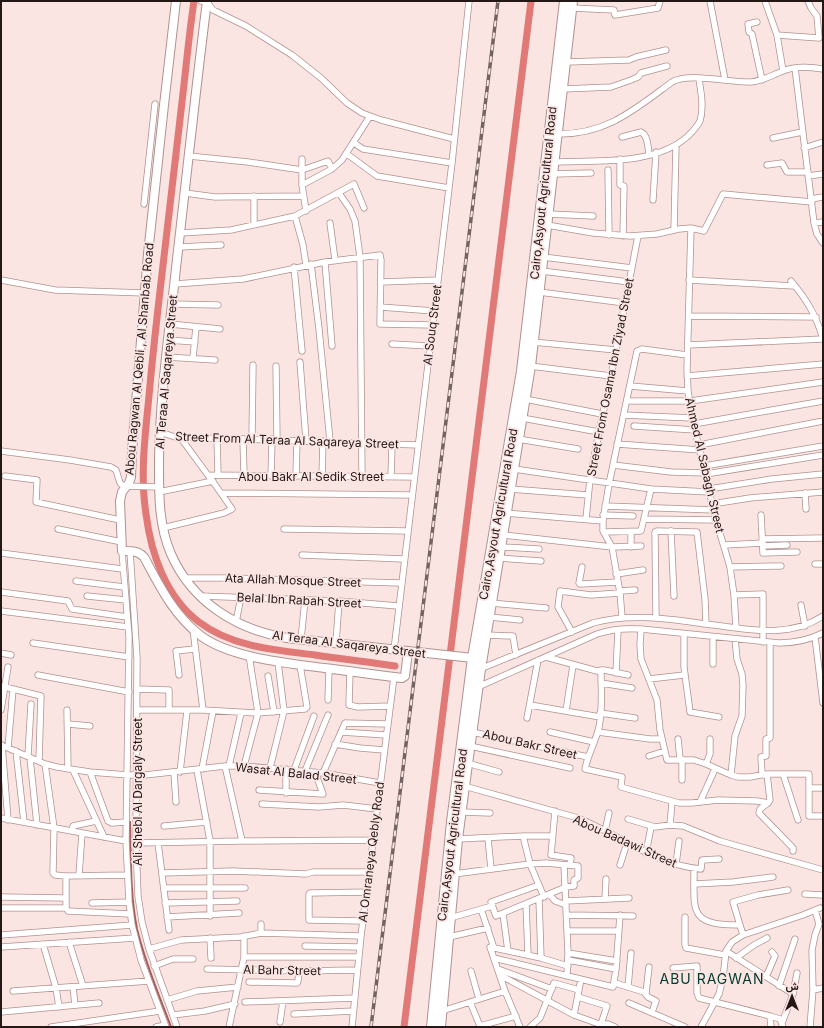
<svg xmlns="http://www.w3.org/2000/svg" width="824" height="1028" viewBox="0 0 824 1028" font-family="Inter,Vazirmatn,sans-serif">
<rect width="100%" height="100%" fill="#fae5e3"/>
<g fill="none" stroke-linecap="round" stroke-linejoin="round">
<path stroke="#a85c5a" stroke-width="2" d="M130,822C131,858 130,894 137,929C145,963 159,995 171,1027"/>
<path stroke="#e17976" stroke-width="7" d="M194,1C189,34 186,68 182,102C175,165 167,228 160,291C156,326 152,361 149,396C145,435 140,476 146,514C151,554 166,597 199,622C232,647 275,650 315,655C341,659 368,662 395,666
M404,1027L531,1"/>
<defs>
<path id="street" d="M201,1L207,2L213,10L246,26L292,55L321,78L347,103L362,113L381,120L454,139
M710,1L725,80
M765,1L777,35L783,71
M571,8L614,10L615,15L658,8L660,1
M757,22L748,24L749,32L752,34L762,80
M777,35L819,38L817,16L811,8L808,1
M566,62L629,60L636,57L666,50
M795,68L814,223L817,234L823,243
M563,89L611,87L631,80L638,77L641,73L667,66
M556,134C606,135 634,110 672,82C688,72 731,83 751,82C763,81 772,75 783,71C795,66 811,67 823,69
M622,137L641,132C648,135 648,147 649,155
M773,138L802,132
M354,143L363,149L452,163
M804,148L823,142
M347,154L377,176L449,188
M189,156L248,162L302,170L328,161L332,169
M302,159V185L306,211
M620,159V185L624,186L623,236
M554,162C596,160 655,166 688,136C692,132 697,127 700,121C704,108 701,92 699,79
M767,165L782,163L787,172H808
M608,170L609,235
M553,174L591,173
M808,176L823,174
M302,185L332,169L342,160L370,116
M185,193L215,197L303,196
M339,193L350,209L355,221L360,257L362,477
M811,199L823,197
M653,200L656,152
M144,204L155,104
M549,214L593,216
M295,216L303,245L306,265
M330,223L335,260
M814,223L823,222
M254,225V196
M547,225L593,233L630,236L657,234L679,229L691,228L704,231L723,194L812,202
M691,228L687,369L688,391L692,418L716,520L730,567L734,595L736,628
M674,230L676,145
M180,233L231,230L295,216L354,184L364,208
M179,247L221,245
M543,257L632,268
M325,262L332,346
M311,264L319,329L330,441
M294,267L302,351
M542,271L629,282
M1,280L55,290L145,293
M689,280L795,286
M791,281C807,300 816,315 823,339
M381,282L438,280
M175,284L243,279L325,262L380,255L381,260L380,324L432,325
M539,292L625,303
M172,304L218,305
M380,307L434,311
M689,316L816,317
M170,324L220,329
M168,340L195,342
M533,342L616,350
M392,344L430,346
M688,345L823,339
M166,357L215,360
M193,358L196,327
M300,362L306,440
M276,366L277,439
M530,366L611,376
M687,376L823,364
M630,386L688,391
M525,399L602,414
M627,401H690L823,382
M624,415L692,418
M522,418L599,432
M694,424L823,401
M634,426L695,430
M159,429L166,434L175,437L418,445
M217,437L218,475
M243,439L244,476
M252,439L253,365
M518,439L578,449
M617,444L700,450
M699,445L823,421
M1,451L70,460L111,467L116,470L120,483L123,486L159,487
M613,465L671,472L706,473
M704,466L823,446
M514,469L651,489L709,492
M706,474L823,455
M208,475L414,477
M5,476L37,480L36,502L120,520
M271,476L272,439
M296,476L297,440
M322,477L323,441
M391,477L392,444
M510,489L588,495
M709,489L772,479L823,474
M159,492L213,481
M221,493L411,495
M805,493L806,509
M712,504L750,498L823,492
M605,506L714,510
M506,513L603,521
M603,515L633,516
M761,515L763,553L797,552
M586,519L590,479L599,432L611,376L638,236
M644,519L716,520
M163,528L224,513L232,509L221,493L180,437
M58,529L122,542
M284,529L407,531
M671,531L674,596
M604,532L641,531L651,489
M631,532V547
M503,535L612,547L641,546
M762,539L823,538
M725,545L763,543
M763,546L787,545
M501,547L539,549
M122,551L129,637L126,841L129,902L132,925L141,960L166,1027
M130,551L137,658L136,843L138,896L142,922L149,949L177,1027
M1,553L122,569
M302,555L404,559
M499,558L541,561
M815,564H823
M582,567L579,583L580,584L618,582
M730,567L781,566
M616,574L643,570
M185,578H230L401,583
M76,581L124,587
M620,591L635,590
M1,592L68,601L72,609L127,617
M734,595L763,594V642
M87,596L126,600
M200,596L339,601L398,606
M491,603L546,608
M801,605L805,626
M1,611L128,627
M489,617L520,620
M622,617L620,593L612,547L603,531V521L609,484L637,351L642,349L687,355
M656,618L655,532L657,531L696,532H697L705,599L706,624
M236,622L241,597
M193,629L203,710
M641,629L640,645L641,659L657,700L660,730L667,760H694L706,764L731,775L738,777H750L767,774H809V816H823
M572,632L558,607L560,591L591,595L620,593
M684,634V667L690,712L719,717
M486,635L513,636L516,655
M713,637V664
M815,637L823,703
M301,639L305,600
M33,643L129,657
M336,643L339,601
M394,650L452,163L469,1
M1,653L11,655
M546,657L597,671L604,670L628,675
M480,669L593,623C633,612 674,620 714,625C752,630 789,638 823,616
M601,670C601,689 603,709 599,727C596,741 588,754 585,769L622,777L621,787L679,803H692L718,800L757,801L768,803
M350,671L349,705L358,707L390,706
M616,673L618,630
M38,675L129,692
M179,675L176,651L195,649
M268,676L274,712
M649,679L684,675
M601,683L632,688
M1,686L41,696L39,761
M478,687L597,634C612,629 626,628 641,629L779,643C795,643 809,640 823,633
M137,689L169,690V710
M328,700L329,669
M530,705L600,717
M1,710L8,667
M67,710L68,769
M137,710H203L258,713L305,709L307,707L300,665
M566,711L573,665
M600,713L635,718
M527,718L538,660
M68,724L90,726
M341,732L386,735
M472,732L588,757
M550,732L594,742
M598,732L650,739H662
M678,739L680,759
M335,744L360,748L384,750
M1,745L45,764L57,767L90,772L128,775H145L225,766H244L323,773L380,783
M2,745L8,820
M470,746L570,768
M8,748L13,689
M16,751L24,822
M28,756L31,704
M649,756L665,751
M30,758L37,825
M682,759V780
M467,763L499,772
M45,764L54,828L53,873L55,875L66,876L127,875
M706,764L710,754V739
M225,766L242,841
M229,766L241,713
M244,766L258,713L249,655
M270,768L284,711L278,662
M202,769L213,711
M73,770L104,837
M197,770L210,841V916
M294,770L314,716
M305,771L328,715
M90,772L108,821L112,823L126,822
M180,772L187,711
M174,773L176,802
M323,773L345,723L388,724
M762,774L761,757L766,756V739L770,738V643
M767,774L770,800L768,803L760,809L759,813L793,848V851
M783,774L798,820
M731,775L735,736L742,716L743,685L742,674L737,659L735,639
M464,786L578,818C620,835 655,865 701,869L702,860L719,859
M809,788H823
M259,790L323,794L315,772
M286,793V769
M700,802L715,769
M262,804L319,807L343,805L377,809
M555,811L551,855L571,858L570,865
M461,812L490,813
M1,818L126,841
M628,819L655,827L670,825L683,826L720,841L823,870
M670,825L672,802
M164,826L207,822
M72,831L73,826L96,821
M605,831L609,813
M523,836L530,864L544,897
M488,838L491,869
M457,839L523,836H552
M136,843L242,841L373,840
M158,843L169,930
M646,853L651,827
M676,864L679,841
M564,865L568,953L567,976
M620,865L627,843
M694,869C694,913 689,925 740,925
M162,873L233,871L306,874L313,872H369
M454,874L530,864L546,863L578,866V878L574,880V886L566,887L496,916L491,902L539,885
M79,875L82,833
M66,876V908L68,911L130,914
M694,884L733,882L773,877
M164,888H245
M805,894L823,895
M550,895L555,901L566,905
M1,897L66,898
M539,899L541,958
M605,899L606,879
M566,901L629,898
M92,903L129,902
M165,903L237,901
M526,904L528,955
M1,908H66
M481,909L494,948
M503,914L508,951
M567,915L633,916
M167,917L239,913
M685,917V945L686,948L725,955
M450,918L492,906
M363,921L309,920V894L310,893L366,892
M567,931H619
M261,933V924
M1,935L132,925
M743,935L733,902L758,895L788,890
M449,937L488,928
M210,938L211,958
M69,942L83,986
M43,944L56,988L59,1007
M305,946L359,947
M1,947L135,938
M149,949L181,940L241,937L261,933L361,936
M726,951L793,994
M568,953L617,961
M244,957H358
M494,958L613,987L616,969L620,915
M736,958L754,945L767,938
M568,960L616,969
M154,966L173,959H193
M673,968L697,966V993L699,998L770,1016L780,1019L783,1027
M207,969L299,971L357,970
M498,969L552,989
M471,971L479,999
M500,975L574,1015L599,1024H608L615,1027
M766,977L775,956L772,952
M249,982L297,983L298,981L299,971
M615,983L644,992L648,997L656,1001L652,1012
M779,986L795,939
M73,987L75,1005
M628,987L631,953
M813,990L823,988
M13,991L149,981
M646,993L649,967
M578,997L607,1006L601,1024
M167,1000L197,991L238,987
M245,1002L354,998
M470,1002L480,1026L516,1016
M629,1003L685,1027
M442,1011L505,991
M1,1012L99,1003
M294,1014L353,1011
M173,1015L205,1011L235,1004
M574,1015L581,979
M770,1016L771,1027
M280,1022L283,1001
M782,1023L793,994L797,973
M51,1027L160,1011
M156,1027L165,1025
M229,1027L244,957V936
M352,1027L361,936L394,677
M520,1027L505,991L490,947L541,958L568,966
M530,1027L540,1018L554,983L579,990
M701,1027L719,994L723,978L726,951L732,942L743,935L803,915L820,908
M810,1027L813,990L812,950L815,935L819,924L815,910"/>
<path id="secondary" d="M176,1L164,105L148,254L132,452L131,477L129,483L122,492L120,501L122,551C131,551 137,550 144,557C159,585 174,616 201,636C231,658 287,663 324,668C350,671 376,675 402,678L405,676L408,651
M207,1C196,87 187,173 177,259C170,326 160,393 159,460C159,492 158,524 171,554C192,602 237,630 287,638L473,658"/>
<path id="highway" d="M432,1027L452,822L473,658L522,371L565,1
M440,1027L457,839L464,786L480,669L530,366L572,1"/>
</defs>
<use href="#street" stroke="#b1918f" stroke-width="7"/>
<use href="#secondary" stroke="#b1918f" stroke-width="10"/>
<use href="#highway" stroke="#b1918f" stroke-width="12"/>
<use href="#street" stroke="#fff" stroke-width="5.5"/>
<use href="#secondary" stroke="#fff" stroke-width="8"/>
<use href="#highway" stroke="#fff" stroke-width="10"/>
<defs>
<path id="rail" d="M371,1027L498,1"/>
</defs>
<use href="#rail" stroke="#736362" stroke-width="3.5"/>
<use href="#rail" stroke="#fae5e3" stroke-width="2" stroke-dasharray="6" stroke-linecap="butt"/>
</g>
<g text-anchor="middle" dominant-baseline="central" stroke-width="3.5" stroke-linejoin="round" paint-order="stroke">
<g font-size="12" fill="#241817" stroke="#fae5e3">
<text transform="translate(543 193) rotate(-84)">Cairo,Asyout Agricultural Road</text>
<text transform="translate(432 325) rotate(-83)">Al Souq Street</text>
<text transform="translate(139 359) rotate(-85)">Abou Ragwan Al Qebli , Al Shanbab Road</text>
<text transform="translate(166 372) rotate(-85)">Al Teraa Al Saqareya Street</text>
<text transform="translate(610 377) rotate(-79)">Street From Osama Ibn Ziyad Street</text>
<text transform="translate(287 440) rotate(2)">Street From Al Teraa Al Saqareya Street</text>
<text transform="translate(705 465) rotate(77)">Ahmed Al Sabagh Street</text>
<text x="311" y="476">Abou Bakr Al Sedik Street</text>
<text transform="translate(498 514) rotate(-80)">Cairo,Asyout Agricultural Road</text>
<text transform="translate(293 580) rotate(2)">Ata Allah Mosque Street</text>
<text transform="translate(299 600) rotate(3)">Belal Ibn Rabah Street</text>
<text transform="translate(349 644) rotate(7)">Al Teraa Al Saqareya Street</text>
<text transform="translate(530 744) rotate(13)">Abou Bakr Street</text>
<text transform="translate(296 773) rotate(6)">Wasat Al Balad Street</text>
<text transform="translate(137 792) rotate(-90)">Ali Shebl Al Dargaly Street</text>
<text transform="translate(452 835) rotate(-83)">Cairo,Asyout Agricultural Road</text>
<text transform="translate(625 841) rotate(24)">Abou Badawi Street</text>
<text transform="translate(371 852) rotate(-83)">Al Omraneya Qebly Road</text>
<text transform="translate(282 970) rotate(1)">Al Bahr Street</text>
</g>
<g font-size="14" letter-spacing="1" fill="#013b2f" stroke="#fae5e3">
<text x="712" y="978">ABU RAGWAN</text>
</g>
</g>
<rect width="824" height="1028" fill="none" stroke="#241817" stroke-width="4"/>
<g transform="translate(792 996)" stroke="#fae5e3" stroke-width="3" paint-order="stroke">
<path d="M0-3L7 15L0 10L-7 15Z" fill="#241817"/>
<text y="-6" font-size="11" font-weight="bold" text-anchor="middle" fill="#241817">ش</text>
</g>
</svg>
